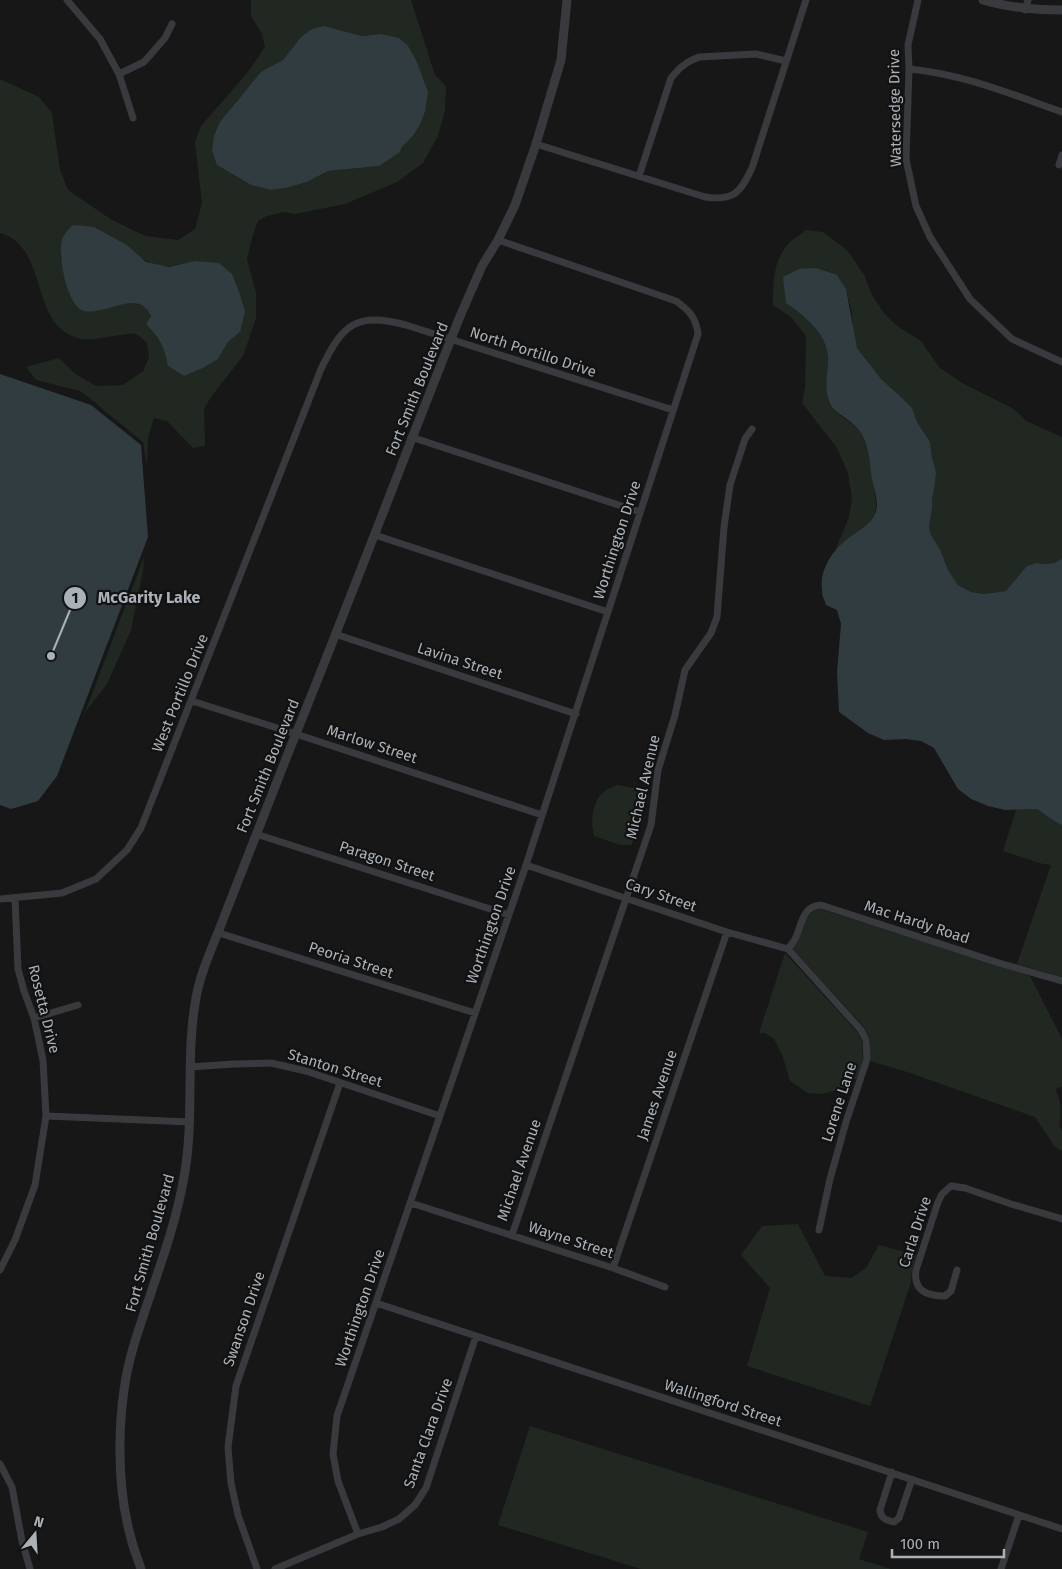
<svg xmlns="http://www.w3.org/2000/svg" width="1062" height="1569" viewBox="0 0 1062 1569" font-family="'Fira Sans',sans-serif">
<rect width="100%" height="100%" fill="#171718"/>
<path fill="#212821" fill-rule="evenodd" d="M251,0H411L435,75L446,86L445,110L438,136L423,163L397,182L345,204L295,214L283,212L267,216L258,221L252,238L247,259L256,293V318L243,356L211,397L204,409L205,446L193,448L167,421L154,418L148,438L147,466L143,442L101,408L95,402L80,391L36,380L26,367L59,358L74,373L96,386L123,385L143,371L149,357L147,343C144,340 139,335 135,334C132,333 126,334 123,335C100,336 82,347 61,329C33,304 42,244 0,233V79L39,97L52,113L60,170L68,190L112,220L145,236L178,240L195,229L202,203L195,142L201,126L248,72L265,47L262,34L251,16ZM324,26L362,36L381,34L425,112L420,125L412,137L401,148L379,166L328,171L307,182L286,188L271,190L251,185L217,165L237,100L274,66L283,60L301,37ZM127,245C152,270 162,269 195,261L240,332L228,342L218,359L203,368L184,376L168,366C165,347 159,339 146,324L151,316L148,309L140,305L130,303L117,305L108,308L70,295L60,255Z
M806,230L823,232L848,251L864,275L872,295L884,313L897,326L921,341L939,367L962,383L1014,409L1026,421L1062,437V559C1053,564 1046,565 1036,563L1006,591L984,594L971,592L958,585L953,578L948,570L940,549L931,535L929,525L932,509V499L935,484L936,472L932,457L930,442L917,422L912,408L898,394L882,380L857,348L853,332L852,313L846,289L837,275L786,303C806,317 830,337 828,363C827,376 824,393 830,405C838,418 856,422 864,436C870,449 870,464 872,477C873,486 876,495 876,504C877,508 875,515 872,518C868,526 859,530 852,535C846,540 840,546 835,551L849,517L852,499L848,473L837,448L802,403L805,388L806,336L791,317L773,305C773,282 773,259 790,242C795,238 801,234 806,230Z
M144,557L143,571L131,630L107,684L86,711L79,728Z
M617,785L634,788C650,810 643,823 631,845H620L594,836C590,821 592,800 606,790C609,788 614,787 617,785Z
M1037,809L1054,821L1062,825V977L1017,964L1051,865L1043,864L1003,851L1016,810Z
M820,909L1030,976L1062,1039V1087L1057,1088L1056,1091C1061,1100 1062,1116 1059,1126L1062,1131V1151L1055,1147L1035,1117L907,1072L870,1061V1039L864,1027L793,949C801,937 804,910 820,909Z
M785,953L858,1033L862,1042L863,1059L857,1078L841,1089L821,1094L808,1093L790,1081L783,1057L774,1039L765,1033H759Z
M798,1224L825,1276L851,1278L866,1268L879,1245L917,1255L912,1269L911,1282L870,1406L747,1366L770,1288L741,1255L762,1226Z
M530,1426L868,1532L859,1559L891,1569H641L498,1525Z"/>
<path fill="#313c40" d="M324,26L362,36L381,34L399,38L408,46L416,60L428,92L425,112L420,125L412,137L401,148L400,152L379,166L328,171L307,182L286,188L271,190L251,185L217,165L212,151L214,136L220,122L261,72L283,60L301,37L312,29Z
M73,225L94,227L112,237L127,245L146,262L169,267L195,261L219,263L232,274L239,292L245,311L240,332L228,342L218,359L203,368L184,376L168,366C164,345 160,340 146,324L151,316C139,288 105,316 84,311C67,307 56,251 63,237C65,233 70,228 73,225Z
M816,268L837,275L846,289L857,348L882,380L898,394L912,408L917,422L930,442L932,457L936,472L935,484L932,499V509L929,526L931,535L940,549L948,570L958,585L971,592L984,594L1006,591L1027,566L1036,563L1044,564L1054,563L1062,559V825L1054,821L1037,809L1005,810L988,806L971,799L958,789L934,748L921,741L905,739L884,740L868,733L839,712L837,672L841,624L837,610L826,605C825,601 822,596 822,591C819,567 835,547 854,534C864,527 876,520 877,506C877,498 874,487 872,480C869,459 870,438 853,424C846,417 835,413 830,404C824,391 827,376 828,363C830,336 806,317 786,303L783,277L799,269Z
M0,374L91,405L141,445L148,537L57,776L38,801L11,809L0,805Z"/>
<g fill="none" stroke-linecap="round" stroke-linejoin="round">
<path stroke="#383a3d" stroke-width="7" d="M67,0L100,39L119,74L133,118
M918,0L908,45L909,69L906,159L916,206L930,237L970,299L1012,339L1062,362
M1025,10L1028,0
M909,69C963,74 1011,94 1062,112
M119,74L144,62L165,38L172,24
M536,144L705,197C734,201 740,193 752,168L806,0
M1059,165L1062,155
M639,176L671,78L680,68L688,62L699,57L756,54L786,61
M411,437L640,512
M375,535L608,612
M335,634L576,714
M192,701L296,734L542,815
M256,834L509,915
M526,865L727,932L788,949
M0,899L62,893L96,879L127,850L141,828L321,369C343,324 355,312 406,325L673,410
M219,933L475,1013
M788,949L861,1030L866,1040L867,1059L846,1122L830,1179L819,1230
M788,949C790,946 793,943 795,939C802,925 802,906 821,905L999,963L1062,981
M34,1018L78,1005
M190,1067L234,1064L271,1063L306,1071L440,1116
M46,1116L190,1122
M411,1203L613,1268L665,1287
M512,1235L651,825L658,770L675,715L685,670L711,633L717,617L724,527L730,485L745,439L752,429
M613,1268L727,932
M0,1270L15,1240L35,1185L46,1116L43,1060L34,1018L24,991L18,969L15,898
M957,1270L951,1291L945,1296C927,1296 913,1291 916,1270L938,1202L942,1194L951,1186L965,1188L1011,1204L1062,1219
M376,1303L1062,1529
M0,1464L12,1487L22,1541L30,1569
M892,1472L880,1510C881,1519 886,1520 894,1522L899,1518L912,1479
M358,1534L338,1481L333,1454L337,1416L526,865L698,334C696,318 690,311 676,301L498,240
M257,1569L238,1515L231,1483L228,1447L236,1386L340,1083
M275,1569L358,1534L382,1527L399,1519L415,1505L426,1488L476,1336
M1001,1569L1019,1515"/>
<path stroke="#383a3d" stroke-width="9" d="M983,0C1010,8 1035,10 1062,10
M141,1569C138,1559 133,1548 131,1538C115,1482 117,1403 133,1348C150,1291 174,1235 184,1177C195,1118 185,1057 196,998C201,970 214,944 224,917C246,862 267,806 289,751C348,606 403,459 461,314L482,266L498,240L515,205L536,144L561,60L567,0"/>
</g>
<g text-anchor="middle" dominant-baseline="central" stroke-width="4.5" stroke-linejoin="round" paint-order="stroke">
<g font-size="15" fill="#aab1b7" stroke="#121213">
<text transform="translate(895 108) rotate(-91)">Watersedge Drive</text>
<text transform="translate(533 352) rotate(18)">North Portillo Drive</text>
<text transform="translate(417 389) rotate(-68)">Fort Smith Boulevard</text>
<text transform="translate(617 540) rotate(-72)">Worthington Drive</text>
<text transform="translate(460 661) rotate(18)">Lavina Street</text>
<text transform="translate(180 693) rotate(-68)">West Portillo Drive</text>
<text transform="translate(372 744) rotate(18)">Marlow Street</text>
<text transform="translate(268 766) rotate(-68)">Fort Smith Boulevard</text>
<text transform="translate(643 787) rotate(-77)">Michael Avenue</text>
<text transform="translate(387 861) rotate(18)">Paragon Street</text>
<text transform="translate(661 895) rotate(19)">Cary Street</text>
<text transform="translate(917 922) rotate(18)">Mac Hardy Road</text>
<text transform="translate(491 925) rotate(-71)">Worthington Drive</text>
<text transform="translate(351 960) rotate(18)">Peoria Street</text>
<text transform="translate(44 1009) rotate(76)">Rosetta Drive</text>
<text transform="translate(335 1068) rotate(17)">Stanton Street</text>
<text transform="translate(657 1095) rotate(-71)">James Avenue</text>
<text transform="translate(839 1102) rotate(-72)">Lorene Lane</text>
<text transform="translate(519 1170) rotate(-71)">Michael Avenue</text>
<text transform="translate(915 1232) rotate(-72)">Carla Drive</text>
<text transform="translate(571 1240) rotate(18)">Wayne Street</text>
<text transform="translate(150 1243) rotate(-74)">Fort Smith Boulevard</text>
<text transform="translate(360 1308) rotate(-71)">Worthington Drive</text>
<text transform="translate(244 1319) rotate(-71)">Swanson Drive</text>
<text transform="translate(723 1403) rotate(18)">Wallingford Street</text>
<text transform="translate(428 1433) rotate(-70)">Santa Clara Drive</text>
</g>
</g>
<path fill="none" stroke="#aab1b7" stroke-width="2" d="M51 656L75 598"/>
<g fill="#aab1b7" stroke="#121213" stroke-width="2">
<circle cx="51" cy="656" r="5"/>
<circle cx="75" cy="598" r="12"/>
</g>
<g font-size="15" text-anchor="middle" font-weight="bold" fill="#111">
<text x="75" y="603">1</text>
</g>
<g font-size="16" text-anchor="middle" font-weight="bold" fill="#aab1b7" stroke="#121213" stroke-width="4.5" stroke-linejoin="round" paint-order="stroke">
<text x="149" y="603">McGarity Lake</text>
</g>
<g transform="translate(35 1534) rotate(18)" stroke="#121213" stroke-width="4" paint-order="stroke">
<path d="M0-4L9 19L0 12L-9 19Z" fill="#aab1b7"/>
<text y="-8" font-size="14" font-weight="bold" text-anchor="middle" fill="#aab1b7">N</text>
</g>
<path d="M892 1549v8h112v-8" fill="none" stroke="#aab1b7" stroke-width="2.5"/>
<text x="900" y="1549" font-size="15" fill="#aab1b7" stroke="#121213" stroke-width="4" paint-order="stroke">100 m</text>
</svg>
